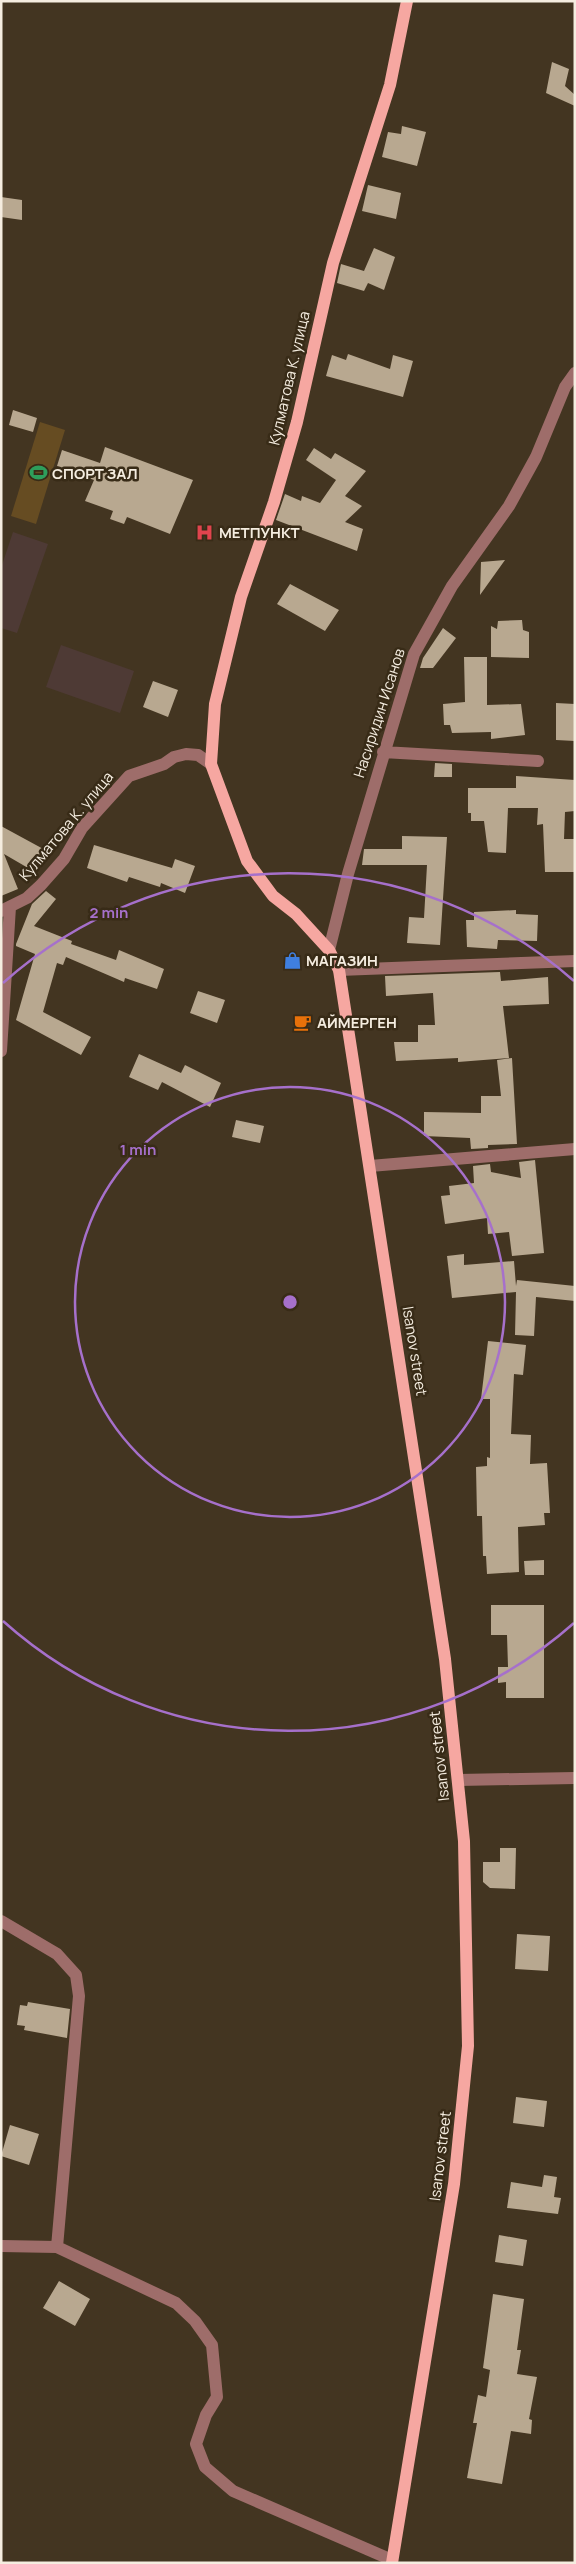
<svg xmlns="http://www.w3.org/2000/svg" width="576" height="2564" viewBox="0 0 576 2564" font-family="Manrope,sans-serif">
<rect width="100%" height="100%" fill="#433521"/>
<path fill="#4e3a35" d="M13,532L48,544L17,633L1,628V568Z
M61,645L134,671L120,713L46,687Z"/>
<path fill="#664c22" d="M40,422L65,430L36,524L11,516Z"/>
<path fill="#b8a890" d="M552,62L569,69L565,86L575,95V106L546,93Z
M402,126L426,132L417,166L382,157L388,132L401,134Z
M368,185L401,193L396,219L362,211Z
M1,197L22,200V220L1,217Z
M374,248L395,257L384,290L368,283L364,291L337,283L341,264L364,271Z
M348,354L390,369L393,355L413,361L403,397L326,376L332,355L346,360Z
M13,410L37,418L33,432L9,425Z
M105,447L193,480L170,534L127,517L124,524L110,519L113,511L85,501L94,480L57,466L62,450L100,463Z
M314,448L331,459L335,453L366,471L345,496L362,506L345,522L363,529L357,551L276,520L285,494L301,501L302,496L320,503L336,480L306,460Z
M505,560L480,595L481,562Z
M290,584L339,610L325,631L277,604Z
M522,620L523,630L529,632V658L491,657V626L497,629L498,621Z
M443,628L456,638L433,668H420L423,658Z
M464,657H487V705L521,704L525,735L491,739V732L452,733L450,725H444L443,704L465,702Z
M153,681L178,690L168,717L143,707Z
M556,703L575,704V741L556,740Z
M435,763L452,764V777H434Z
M516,776L575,780V811L565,812L564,839H575V872H545L543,824L537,825L538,808H508L506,853L488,852L484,821H471V813H468V788H516Z
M1,826L47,851L35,872L4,854L18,889L1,896Z
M402,836L447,837L440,945L407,943L409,917L424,918L427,865H362L364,849H402Z
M94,845L172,868L175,859L195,866L185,893L161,883L160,887L129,877L127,882L87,868Z
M46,891L56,899L34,926L72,941L71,944L116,960L119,950L164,969L157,989L125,978L124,982L66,957L63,965L57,963L43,1012L91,1037L81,1055L16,1020L35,954L16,946V944L32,904Z
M516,910V914L538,915L537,941L498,940L497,949L467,947L466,920H474V912Z
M500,972L501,981L548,977L549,1004L503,1006L509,1058L458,1062V1058L396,1061L394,1042H418V1025H435L433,993L386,996L385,976Z
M198,991L225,1000L217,1023L190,1013Z
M139,1054L181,1073L185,1065L221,1083L210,1107L162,1082L158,1090L129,1077Z
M512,1058L517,1144L488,1145V1148L471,1149L470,1138L424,1136V1112L481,1113V1096H501L497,1060Z
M236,1120L264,1126L260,1143L232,1137Z
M535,1160L544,1253L512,1256L509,1232L488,1234L487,1218L445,1224L441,1196L450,1195L449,1186L474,1183L473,1166L490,1164L491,1172L521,1178L519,1162Z
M464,1254V1265L514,1261L516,1286L517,1280L575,1286V1301L536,1297L534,1336L515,1335L516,1292L452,1298L447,1256Z
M488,1341L526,1345L523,1375L514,1374L511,1434L531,1435L530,1464L547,1463L550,1513H544L545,1525L518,1527L519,1572L487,1574L486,1556H483L482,1516H477L476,1467L487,1466V1457L490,1458V1399H481Z
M544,1560V1575H525L524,1561Z
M491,1605H544V1698H506V1682L498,1683V1667H508L507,1635H491Z
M500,1848H516L515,1889L490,1888L483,1882V1862H500Z
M517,1934L550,1936L548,1971L515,1969Z
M28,2002L70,2009L67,2038L24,2030L25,2026L17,2025L20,2005L27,2006Z
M516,2097L547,2101L544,2127L513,2123Z
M10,2125L39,2134L29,2165L1,2156Z
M544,2175L557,2177L554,2197L561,2198L558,2214L507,2208L511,2182L542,2187Z
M499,2235L527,2240L523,2266L495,2262Z
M59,2281L90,2299L75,2326L43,2308Z
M493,2294L524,2299L517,2350H521L517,2374L537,2377L529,2419L532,2420L531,2434L511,2431L502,2484L467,2478L477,2423H473L478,2395L486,2397L490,2370L483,2368Z"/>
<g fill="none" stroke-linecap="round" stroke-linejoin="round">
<path stroke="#9e6d6a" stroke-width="12" d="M383,752L538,761
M1,911L27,898L41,885L64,859L82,828L129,776L164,764L174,757L186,754L198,755L211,764
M329,950L348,874L414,654L452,586L509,506L536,457L565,387L575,373
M339,970L575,961
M1,1051L10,907
M370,1166L575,1149
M458,1780L575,1778
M1,1921L57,1954L76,1975L79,1996L57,2247
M1,2246L57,2247L176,2303L195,2321L212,2345L217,2397L206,2415L196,2444L205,2467L233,2491L392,2560"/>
<path stroke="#f6a7a1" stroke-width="12" d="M392,2563L454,2184L468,2046L464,1841L445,1659L339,970L329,950L296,914L273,896L247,861L211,764L215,704L241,597L274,502L297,422L333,263L390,85L407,1"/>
</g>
<g fill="none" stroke="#a670cb" stroke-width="2.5">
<circle cx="290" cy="1302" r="215"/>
<path d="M574 1623A429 429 0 0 1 3 1621M3 983A429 429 0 0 1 574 981"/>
</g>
<defs>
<symbol id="stadium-bare" viewBox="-9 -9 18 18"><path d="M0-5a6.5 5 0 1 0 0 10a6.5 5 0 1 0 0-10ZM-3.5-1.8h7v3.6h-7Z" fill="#2e9e5b" stroke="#382b17" stroke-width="2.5" paint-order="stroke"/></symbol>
<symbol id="hospital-bare" viewBox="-9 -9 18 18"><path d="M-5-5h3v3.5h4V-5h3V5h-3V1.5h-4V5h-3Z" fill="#e0444e" stroke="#382b17" stroke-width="2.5" paint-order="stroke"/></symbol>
<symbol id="shop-bare" viewBox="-9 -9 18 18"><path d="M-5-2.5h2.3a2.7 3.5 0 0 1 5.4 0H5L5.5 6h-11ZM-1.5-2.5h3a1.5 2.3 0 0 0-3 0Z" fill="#3f7fe0" stroke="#382b17" stroke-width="2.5" paint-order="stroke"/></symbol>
<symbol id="cafe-bare" viewBox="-9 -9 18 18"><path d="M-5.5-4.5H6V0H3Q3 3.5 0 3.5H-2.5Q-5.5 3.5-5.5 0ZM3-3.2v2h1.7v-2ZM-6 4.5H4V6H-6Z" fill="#e8710a" stroke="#382b17" stroke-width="2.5" paint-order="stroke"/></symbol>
</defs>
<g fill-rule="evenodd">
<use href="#stadium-bare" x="26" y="460" width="25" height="25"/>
<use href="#hospital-bare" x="192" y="520" width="25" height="25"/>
<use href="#shop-bare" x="280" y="948" width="25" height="25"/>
<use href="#cafe-bare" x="290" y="1010" width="25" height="25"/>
</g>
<g text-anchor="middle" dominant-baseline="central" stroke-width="5" stroke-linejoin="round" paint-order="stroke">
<g font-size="15" fill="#f5ede0" stroke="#382b17">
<text transform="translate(289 378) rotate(-77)">Кулматова К. улица</text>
<text transform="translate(379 713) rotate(-72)">Насиридин Исанов</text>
<text transform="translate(66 826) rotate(-50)">Кулматова К. улица</text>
<text transform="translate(415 1351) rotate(81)">Isanov street</text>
<text transform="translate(439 1756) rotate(-96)">Isanov street</text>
<text transform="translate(440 2156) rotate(-83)">Isanov street</text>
</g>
<g font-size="15" font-weight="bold" fill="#f5ede0" stroke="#382b17" text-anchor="start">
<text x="52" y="473">СПОРТ ЗАЛ</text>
<text x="219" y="532">МЕТПУНКТ</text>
<text x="306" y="960">МАГАЗИН</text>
<text x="317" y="1022">АЙМЕРГЕН</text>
</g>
</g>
<circle cx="290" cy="1302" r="8" fill="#a670cb" stroke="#382b17" stroke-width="2.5"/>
<g font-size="15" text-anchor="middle" font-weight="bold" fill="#a670cb" stroke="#382b17" stroke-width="5" stroke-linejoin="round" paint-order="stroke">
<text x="109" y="918">2 min</text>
<text x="138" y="1155">1 min</text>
</g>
<rect width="576" height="2564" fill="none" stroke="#f5ede0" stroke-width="5"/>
</svg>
